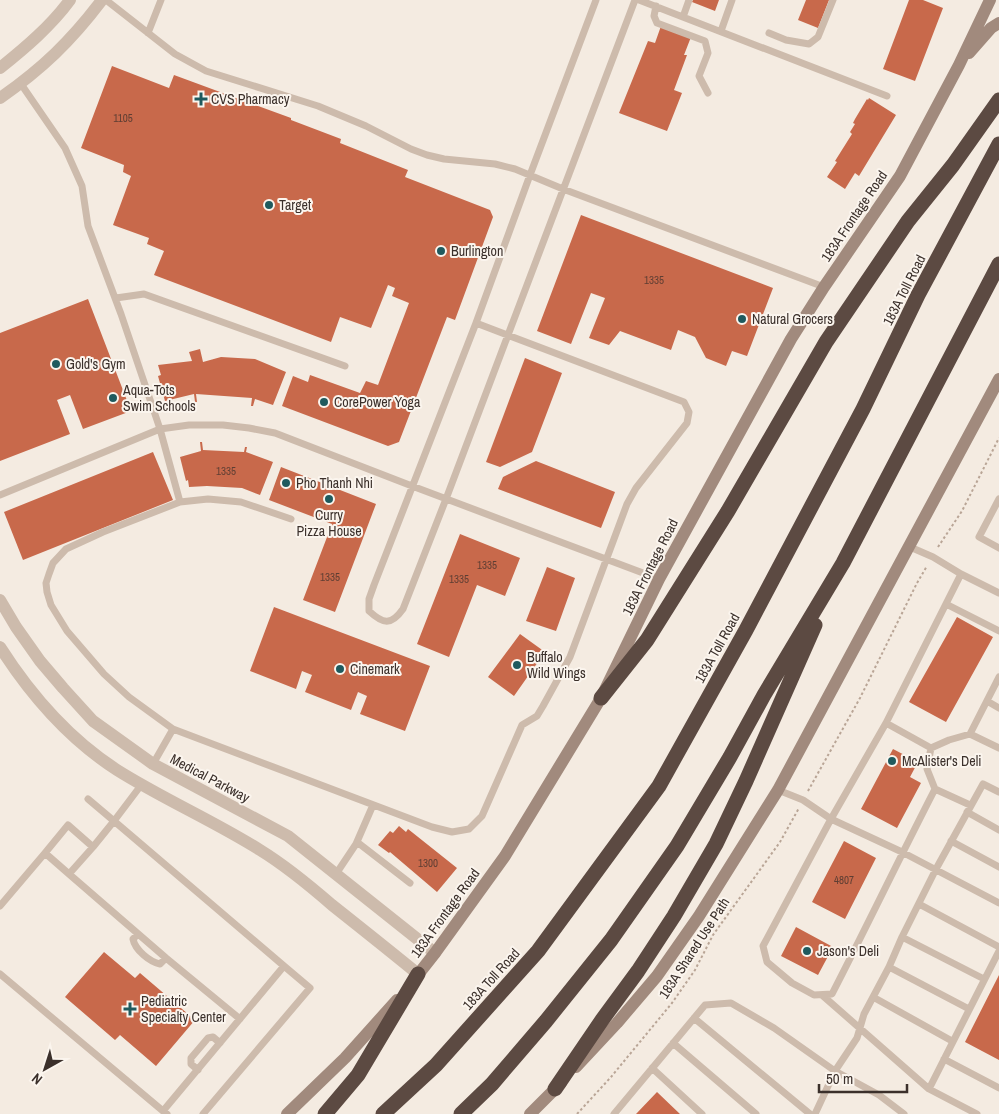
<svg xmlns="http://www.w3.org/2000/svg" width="999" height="1114" viewBox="0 0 999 1114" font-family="'Archivo Narrow',sans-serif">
<rect width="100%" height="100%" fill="#f4ebe1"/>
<path fill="#c8694b" d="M693,0H719L715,11L692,2Z
M806,0H829L818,28L798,20Z
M909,0H923L943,8L915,81L883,69Z
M661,26L691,37L684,55H687L674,90L682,93L667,131L619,113L648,41L655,43Z
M112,66L169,88L174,75L291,118V120L341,139L340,143L408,170L405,177L490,210L493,217L455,320L447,317L399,442L388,446L282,406L293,376L308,382L310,375L360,393L366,381L378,385L409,303L392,296L395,288L388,285L371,328L340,317L331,342L154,275L164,251L147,244L149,238L113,225L131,176L123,172L124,165L81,148Z
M869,98L896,115L859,176L855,173L845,189L827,177L837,162L835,161L852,134L850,132L855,124L853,123L855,119L867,99L868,100Z
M581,215L773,288L747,356L732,351L726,366L706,358L695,337L678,330L671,350L620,331L609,345L589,338L605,298L591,293L571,344L537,331Z
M88,299L131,411L83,429L70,395L57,400L70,434L0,461V333Z
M200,349L203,362L221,357L255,359L286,372L273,405L255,399L253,406H251L252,398L196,394L197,402H195L194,394L165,401L158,376L161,375L158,365L192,361L189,352Z
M525,358L562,373L532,452L500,467L486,462Z
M200,442H202L203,450L244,452L245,447H247L246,452L273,462L260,495L242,488L207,486L189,487L188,480L186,481L180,457L201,451Z
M153,452L173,500L23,560L4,512Z
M536,461L615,492L601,528L498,489L503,477Z
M281,467L376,504L335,612L303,600L332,524L269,500Z
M460,534L520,558L505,596L477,585L449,657L417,644Z
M547,567L575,578L556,631L526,621Z
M274,607L430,666L405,731L360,714L367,696L358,692L351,710L305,692L312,675L302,671L296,689L250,671Z
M957,617L993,637L946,722L909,702Z
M520,634L545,652L514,696L488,677Z
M893,749L918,762L910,777L921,783L897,828L861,809Z
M399,826L406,832L408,829L457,868L437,892L390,852L389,853L378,845L390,831L393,833Z
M844,841L876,858L845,919L812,902Z
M796,927L833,947L818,975L781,956Z
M104,952L135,978L140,973L195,1020L156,1066L120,1035L115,1040L65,997Z
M999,975V1060L965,1042Z
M657,1092L680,1114H636Z"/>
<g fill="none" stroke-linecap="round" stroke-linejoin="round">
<path stroke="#b9a596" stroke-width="2" stroke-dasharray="2.5 2.5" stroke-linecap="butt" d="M938,547L962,511L999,438
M808,791L860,698L917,583L927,566
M577,1114L611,1077L672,1003L695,970L713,935L780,842L799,808"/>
<path stroke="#cdbbac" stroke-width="7" d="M106,0L175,54L206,71L318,106L366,126L411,149L427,155L444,159L495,164L515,169L563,189L824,287
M596,0L530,175L476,323L374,585L369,599V611C383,624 391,626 403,609L446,499L508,335L635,0
M639,0L887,96
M656,6L654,16L657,23L705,41L708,53L699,76L708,93
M683,17L689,0
M721,31L732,0
M148,33L161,0
M769,33L786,40L809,44L818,37L833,0
M21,84L65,148L82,186L88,226L121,314L160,429L180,502
M116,298L144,294L345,366
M0,495L160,429L189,425H223L249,428L275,433L412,486L659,579
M999,499L979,537L999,548
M291,519L241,502L208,499L180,502L103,532L66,549L53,563L49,574L46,583L47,592L51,605L67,631L104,674L129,697L173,729L432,827L452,832L469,829L482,816L522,725L537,716L543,706L570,657L627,504L636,488L687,423L689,412L684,402L476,323
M910,547L933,557L961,574L886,723L831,819L763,946L767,962L792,983L814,995L832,994C867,926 900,857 935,789L927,769L931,748L949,740L970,734L999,677
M961,574L999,593
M946,604L999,631
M987,701L999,708
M886,723L931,748
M970,734L999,748
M153,764L173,729
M142,784L114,821L284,966L163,1111L167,1114
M935,789L970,805
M778,790L803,800L831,819L902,852L999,903
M967,812L999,830
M951,841L999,867
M357,842L410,883
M45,853L68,825L93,847
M69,874L166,958L240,1019
M336,874L356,844L373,805
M919,904L999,947
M0,906L45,853L69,874L93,847L114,821L88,799
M138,934L133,939C135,950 150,962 160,964L166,958
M902,937L984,979
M889,967L969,1009
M0,974L163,1111
M822,995L929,1089L977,1114
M873,997L952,1041
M694,1018L810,1114
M673,1043L756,1114
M944,1059L999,1088
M652,1068L702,1114
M198,1070L191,1064V1058L208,1038L213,1037L220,1043
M929,1089L999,951
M203,1114L310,988L284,966
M614,1114L705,1005L731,1003L774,1028L835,1071L879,1095L904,1114
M815,1114L835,1071L857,1038L864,1014L889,967L902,937L936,869L983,784L999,792"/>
<path stroke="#cdbbac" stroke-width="12" d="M0,68C25,48 51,26 70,0
M0,98C42,69 71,41 102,0
M0,600L16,627L40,661L63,688L93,721L153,764L288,836L435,953
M0,647C30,694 69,739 117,770C163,799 214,821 260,850C286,866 309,885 332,905C361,928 390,951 418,974"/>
<path stroke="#a18a7d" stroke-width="12" d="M969,53L991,28L999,23
M413,981L435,953L505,856L601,698L659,579L791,339L824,287L900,176L959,65L990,0
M576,1067L617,1023L657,976L699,916L778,790L999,379
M287,1114L345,1058L397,1000
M530,1114L561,1083"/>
<path stroke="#5c4a42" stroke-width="15" d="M601,698L647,640L728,511L826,342L908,221L953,165L999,100
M555,1089L602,1020L638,971L674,916L716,844L746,781L815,625
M325,1114L358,1075L418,974
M383,1114L436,1065L538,951L659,786L746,630L863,409L918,295L999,144
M461,1114L492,1084L546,1021L611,940L677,846L730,757L764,695L843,563L999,264"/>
</g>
<g fill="#1f5a5e" stroke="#fbf5ee" stroke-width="2">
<path d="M198.5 91.5h5v5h5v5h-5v5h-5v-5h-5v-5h5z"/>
<circle cx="269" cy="205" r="5"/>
<circle cx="441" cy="251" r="5"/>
<circle cx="742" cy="319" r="5"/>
<circle cx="56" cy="364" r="5"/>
<circle cx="113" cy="398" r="5"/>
<circle cx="324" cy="402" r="5"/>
<circle cx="286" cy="483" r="5"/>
<circle cx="329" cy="499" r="5"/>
<circle cx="517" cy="665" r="5"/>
<circle cx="340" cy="669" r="5"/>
<circle cx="892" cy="761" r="5"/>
<circle cx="807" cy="951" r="5"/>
<path d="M127.5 1001.5h5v5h5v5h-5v5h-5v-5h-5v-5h5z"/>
</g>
<g text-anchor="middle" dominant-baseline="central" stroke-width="4" stroke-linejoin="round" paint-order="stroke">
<g font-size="11" fill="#5e3e33">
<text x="123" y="118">1105</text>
<text x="654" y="280">1335</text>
<text x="226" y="471">1335</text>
<text x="487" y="565">1335</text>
<text x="330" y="577">1335</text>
<text x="459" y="579">1335</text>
<text x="428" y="863">1300</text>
<text x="844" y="880">4807</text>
</g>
<g font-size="14" fill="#3b302b" stroke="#fbf5ee" text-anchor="start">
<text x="211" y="99">CVS Pharmacy</text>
<text x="279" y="205">Target</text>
<text x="451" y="251">Burlington</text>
<text x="752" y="319">Natural Grocers</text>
<text x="66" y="364">Gold's Gym</text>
<text x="123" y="390">Aqua-Tots<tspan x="123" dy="16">Swim Schools</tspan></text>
<text x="334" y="402">CorePower Yoga</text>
<text x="296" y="483">Pho Thanh Nhi</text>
<text x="329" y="515" text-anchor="middle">Curry<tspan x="329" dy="16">Pizza House</tspan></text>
<text x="527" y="657">Buffalo<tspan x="527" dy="16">Wild Wings</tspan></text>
<text x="350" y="669">Cinemark</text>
<text x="902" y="761">McAlister's Deli</text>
<text x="817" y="951">Jason's Deli</text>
<text x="141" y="1001">Pediatric<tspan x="141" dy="16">Specialty Center</tspan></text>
</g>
<g font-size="14" fill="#3b302b" stroke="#fbf5ee">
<text transform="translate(854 216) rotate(-56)">183A Frontage Road</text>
<text transform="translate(904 290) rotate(-63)">183A Toll Road</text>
<text transform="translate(650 567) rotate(-63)">183A Frontage Road</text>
<text transform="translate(717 648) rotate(-61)">183A Toll Road</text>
<text transform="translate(210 778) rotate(28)">Medical Parkway</text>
<text transform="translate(445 913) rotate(-54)">183A Frontage Road</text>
<text transform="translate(694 948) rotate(-57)">183A Shared Use Path</text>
<text transform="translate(491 979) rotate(-48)">183A Toll Road</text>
</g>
</g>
<g transform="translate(45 1069) rotate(219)" stroke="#fbf5ee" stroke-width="4" paint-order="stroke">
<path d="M0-4L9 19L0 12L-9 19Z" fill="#3b302b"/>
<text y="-8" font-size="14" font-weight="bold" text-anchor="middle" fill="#3b302b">N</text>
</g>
<path d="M819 1084v8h88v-8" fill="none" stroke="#3b302b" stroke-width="2.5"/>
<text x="826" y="1084" font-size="15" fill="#3b302b" stroke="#fbf5ee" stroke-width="4" paint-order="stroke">50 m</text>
</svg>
